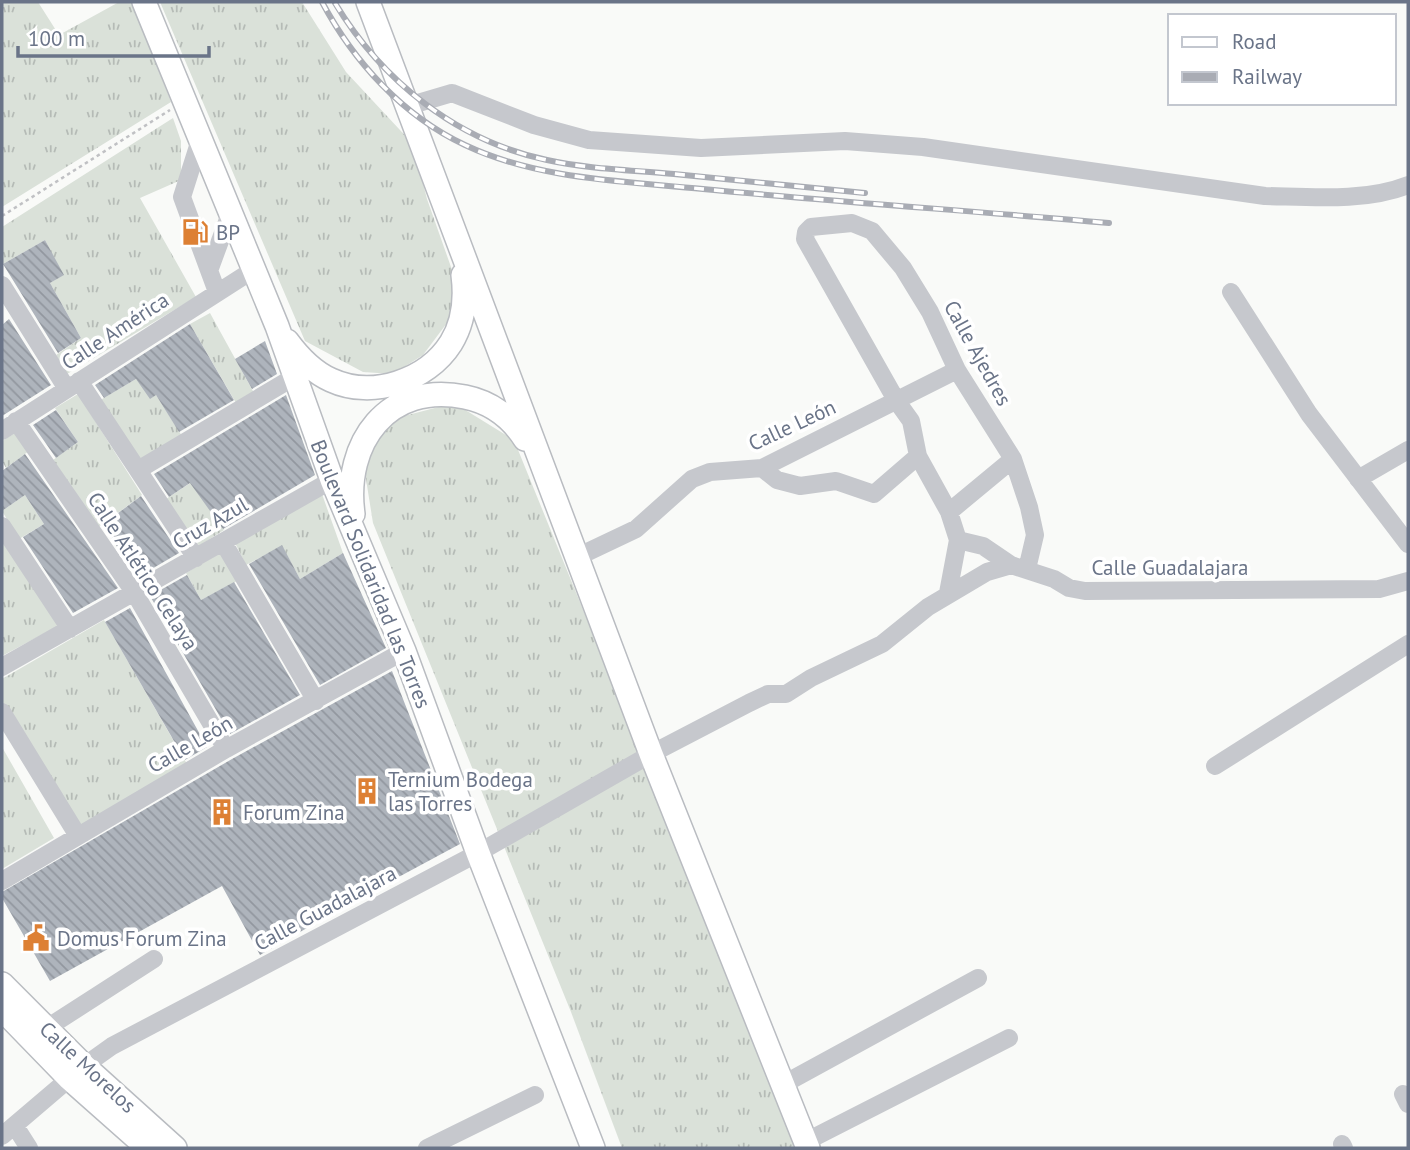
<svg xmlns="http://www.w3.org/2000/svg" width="1410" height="1150" viewBox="0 0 1410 1150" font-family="'PT Sans',sans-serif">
<defs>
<pattern id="grass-tufts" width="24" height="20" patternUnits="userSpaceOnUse" patternTransform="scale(1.75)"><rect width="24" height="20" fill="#dae1d9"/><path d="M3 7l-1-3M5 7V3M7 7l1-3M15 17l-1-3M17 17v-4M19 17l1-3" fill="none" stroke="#b5bbb6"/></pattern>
<pattern id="building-back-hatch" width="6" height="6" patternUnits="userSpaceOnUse" patternTransform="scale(1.75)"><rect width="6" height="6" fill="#aeb4bc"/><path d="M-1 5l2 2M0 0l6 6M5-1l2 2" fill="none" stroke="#92979f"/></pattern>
</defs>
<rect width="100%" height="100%" fill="#f9faf8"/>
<path fill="url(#grass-tufts)" d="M2,2H38L59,35L119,2H132L171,102L2,207Z
M160,2H302L346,72L413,144L427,199L457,284L450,319L423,355L393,374L363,372L305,341Z
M173,118L181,141V180L140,198L196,297L67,374L56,355L81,338L50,283L63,275L45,240L3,264L2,227Z
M210,313L254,393L236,403L190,324Z
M136,379L156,395L182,436L137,464L97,402Z
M78,394L142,495L99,527L53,460L78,442L55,408Z
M454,403L514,440L802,1148H622L571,1012L373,523L361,448L404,416Z
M17,432L29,451L6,468L2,461V441Z
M198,478L199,494L224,530L199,546L166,499Z
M322,494L343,553L300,579L282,546L246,565L233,539Z
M25,495L44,524L19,539L2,511Z
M2,533L58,626L2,656Z
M223,551L239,580L201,600L186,573Z
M104,620L187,764L81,825L2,701V679Z
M2,747L54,838L2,869Z"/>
<path fill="url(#building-back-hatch)" d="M45,240L64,275L50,283L81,338L58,353L3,264Z
M9,319L51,385L2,416V325Z
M190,324L234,400L179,432L156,395L150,399L136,379L104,398L95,385Z
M265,341L277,374L252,389L235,359Z
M286,395L315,475L223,529L190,483L169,497L154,474Z
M56,410L78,442L56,458L33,425Z
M25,454L118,588L73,613L23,537L44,524L25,495L2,511V471Z
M141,496L179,553L138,577L102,525Z
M282,545L300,579L343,553L386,648L320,685L249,564Z
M187,575L201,600L234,582L300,695L230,734L150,596Z
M130,608L207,747L185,760L105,622Z
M392,671L460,844L354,901L260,955L222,886L50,981L2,898V892L232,759Z"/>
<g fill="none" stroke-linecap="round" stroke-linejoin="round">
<defs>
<path id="major" d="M144,2L277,326L332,480L404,651L478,853L593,1148
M368,2L651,754L808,1148
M287,341C298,356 313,372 331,380C372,399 427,381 451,343C464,322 466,298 463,275
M353,514C343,443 388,381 465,397C490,402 511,417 525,439
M2,984L84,1066L175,1148
M2,1009L70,1079L148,1148"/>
</defs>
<use href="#major" stroke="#b9bcc1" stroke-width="26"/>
<path stroke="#c0c1c4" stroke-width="2.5" stroke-dasharray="3.5 3.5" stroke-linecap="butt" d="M2,216L170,110"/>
<path stroke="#c6c8cd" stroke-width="18" d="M408,106L452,93L534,125L589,140L701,148L845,141L923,147L1265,196C1311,197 1365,202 1408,185
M200,140L182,197L217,292
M210,268L230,214
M2,285L67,389
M1231,292L1309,414L1408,544
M79,381L196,558
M16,421L134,592L226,749
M2,431L253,270
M918,456L949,512
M762,468L777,480L800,486L836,481L874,494L918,456L911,421L896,400L805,239L806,232L811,227L852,223L872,231L903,268L930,312L957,370L1013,459L1029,507L1035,535L1027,569
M138,470L294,377
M1358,479L1408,450
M2,526L70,629
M958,540L983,546L1011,565
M223,542L316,701
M577,557L636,529L692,479L710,472L762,468L957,370
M948,593L958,540L949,512L1013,459
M2,667L332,480
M2,712L78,836
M1215,766L1408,644
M2,881L226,749L404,651
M36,1035L154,959
M782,1085L978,978
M1403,1094L1408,1104
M15,1126L29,1148
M2,1136L84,1066L112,1046L478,853L651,754L749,703L768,694H786L811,678L882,644L928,607L987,572L1011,565L1054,579L1069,588L1085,591L1379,589L1408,581
M805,1142L1009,1038
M1342,1144L1344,1148
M427,1148L535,1095"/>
<use href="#major" stroke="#fff" stroke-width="23"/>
<defs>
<path id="rail" d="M322,2C354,62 403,116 465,145C539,180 624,181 703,189C838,202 974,211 1109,223
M335,3C382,81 457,141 547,160C588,169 632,170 674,174C738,180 801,187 865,193"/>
</defs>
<use href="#rail" stroke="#a9acb4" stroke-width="6"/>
<use href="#rail" stroke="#fff" stroke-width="3.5" stroke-dasharray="10" stroke-linecap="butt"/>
</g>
<defs>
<symbol id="fuel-bare" viewBox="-9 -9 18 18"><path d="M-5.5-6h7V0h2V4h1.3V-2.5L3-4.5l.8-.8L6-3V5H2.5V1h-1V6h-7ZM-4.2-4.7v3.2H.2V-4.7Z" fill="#dd8034" stroke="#fff" stroke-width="2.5" paint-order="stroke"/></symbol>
<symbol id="building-bare" viewBox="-9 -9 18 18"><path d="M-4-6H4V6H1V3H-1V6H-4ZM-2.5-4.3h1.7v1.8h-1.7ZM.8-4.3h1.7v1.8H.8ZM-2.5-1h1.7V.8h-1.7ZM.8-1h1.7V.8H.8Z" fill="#dd8034" stroke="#fff" stroke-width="2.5" paint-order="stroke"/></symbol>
<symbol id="civic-bare" viewBox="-9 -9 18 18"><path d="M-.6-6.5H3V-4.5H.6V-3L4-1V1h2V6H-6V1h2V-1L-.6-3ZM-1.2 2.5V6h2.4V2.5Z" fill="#dd8034" stroke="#fff" stroke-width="2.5" paint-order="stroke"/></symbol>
</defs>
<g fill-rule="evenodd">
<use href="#fuel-bare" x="176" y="213" width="38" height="38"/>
<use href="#building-bare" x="348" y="772" width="38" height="38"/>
<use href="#building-bare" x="203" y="793" width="38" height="38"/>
<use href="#civic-bare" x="17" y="919" width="38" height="38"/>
</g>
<g text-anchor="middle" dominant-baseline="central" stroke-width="7" stroke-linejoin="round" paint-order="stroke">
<g font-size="21" fill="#6a7488" stroke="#fff" text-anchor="start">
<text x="216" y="232">BP</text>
<text x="388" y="779">Ternium Bodega<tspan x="388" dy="24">las Torres</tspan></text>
<text x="243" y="812">Forum Zina</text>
<text x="57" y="938">Domus Forum Zina</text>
</g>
<g font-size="21" fill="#6a7488" stroke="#fff">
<text transform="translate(115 331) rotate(-33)">Calle América</text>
<text transform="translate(978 353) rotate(61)">Calle Ajedres</text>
<text transform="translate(792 425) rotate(-25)">Calle León</text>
<text transform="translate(210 523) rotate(-30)">Cruz Azul</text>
<text x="1170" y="567">Calle Guadalajara</text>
<text transform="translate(143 571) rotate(57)">Calle Atlético Celaya</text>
<text transform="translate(371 574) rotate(68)">Boulevard Solidaridad las Torres</text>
<text transform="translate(190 744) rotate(-30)">Calle León</text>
<text transform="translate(325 908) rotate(-28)">Calle Guadalajara</text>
<text transform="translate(88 1067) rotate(43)">Calle Morelos</text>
</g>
</g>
<rect width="1410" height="1150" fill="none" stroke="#6a7488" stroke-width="7"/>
<rect x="1168" y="14" width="228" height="91" fill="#ffffff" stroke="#c3c7cf" stroke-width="2"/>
<rect x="1182" y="37" width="35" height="10" fill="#ffffff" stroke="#c3c7cf" stroke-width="2"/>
<text x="1232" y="49" font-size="21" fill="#6a7488">Road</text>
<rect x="1182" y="72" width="35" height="10" fill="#a9acb4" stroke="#c3c7cf" stroke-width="2"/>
<text x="1232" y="84" font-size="21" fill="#6a7488">Railway</text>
<path d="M18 46v10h191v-10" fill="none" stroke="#6a7488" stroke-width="3.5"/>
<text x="28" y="46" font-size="21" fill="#6a7488" stroke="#ffffff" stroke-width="5" paint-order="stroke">100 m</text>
</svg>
